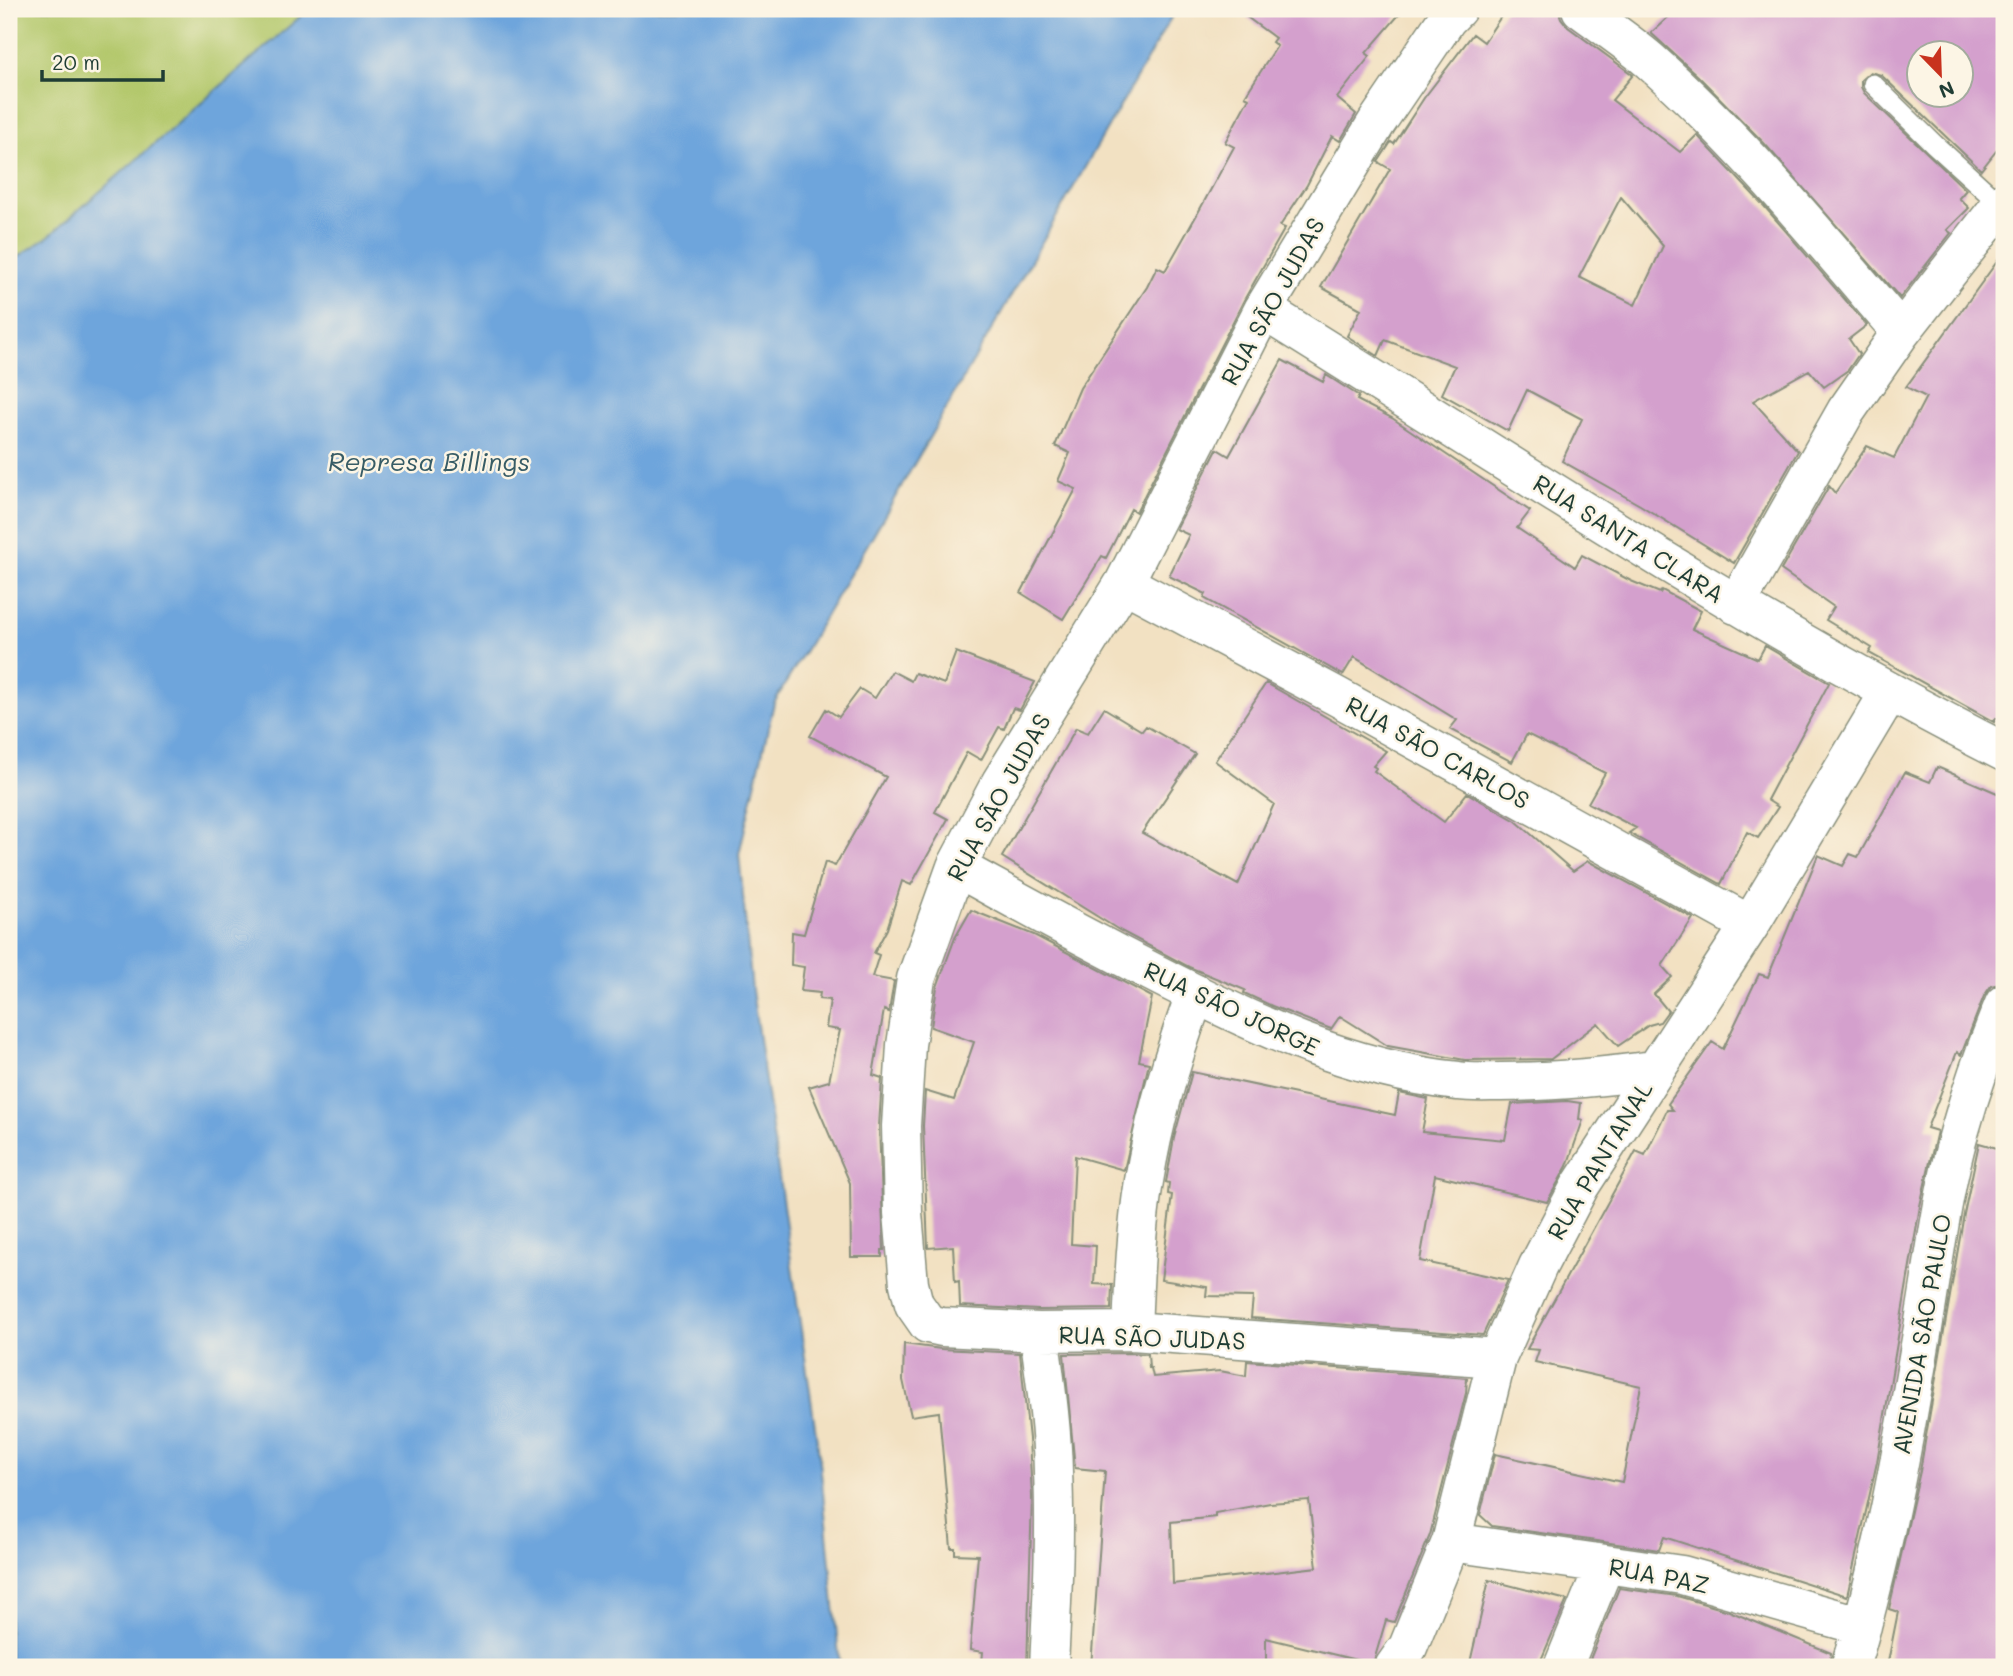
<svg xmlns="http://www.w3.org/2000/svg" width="2013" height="1676" viewBox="0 0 2013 1676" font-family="Mali,sans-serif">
<rect width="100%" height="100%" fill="#fcf5e5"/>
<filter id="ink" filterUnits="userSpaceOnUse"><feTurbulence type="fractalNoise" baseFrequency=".0143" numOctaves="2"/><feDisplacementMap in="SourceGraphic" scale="14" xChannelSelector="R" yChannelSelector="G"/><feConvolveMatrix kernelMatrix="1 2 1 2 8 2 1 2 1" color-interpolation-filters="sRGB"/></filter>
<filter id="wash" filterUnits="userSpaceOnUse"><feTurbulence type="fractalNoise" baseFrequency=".00686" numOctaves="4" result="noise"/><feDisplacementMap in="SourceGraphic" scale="28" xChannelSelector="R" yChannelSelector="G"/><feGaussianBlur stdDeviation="1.57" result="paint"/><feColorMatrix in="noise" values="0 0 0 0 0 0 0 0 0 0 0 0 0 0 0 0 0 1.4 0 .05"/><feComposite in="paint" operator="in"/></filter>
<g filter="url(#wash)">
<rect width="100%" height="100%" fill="#f2e1c2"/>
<path fill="#b3c86c" stroke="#698250" stroke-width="2" d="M9,9H309L49,236L9,263Z"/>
<path fill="#6ea5dc" stroke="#467188" stroke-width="2" d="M309,9H1176L882,520L774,703L739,854L752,990L820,1461L840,1667H9V263L49,236Z"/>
<g id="blocks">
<path fill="#d4a0cd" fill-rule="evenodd" d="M1236,9H1404L1366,53L1370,56L1337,98L1356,114L1340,141L1332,136L1307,185L1280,226L1285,228L1244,300L1136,512L1131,509L1106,558L1102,556L1063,619L1021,593L1076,489L1058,481L1070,453L1055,446L1080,388L1147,287L1157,267L1165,271L1199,211L1234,147L1225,142L1249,98L1245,96L1277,46L1272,42L1275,38Z
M1506,9H1558L1561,18L1568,27L1633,75L1612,100L1680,152L1697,135L1764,206L1867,325L1849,339L1859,354L1848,370L1824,387L1809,370L1753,401L1798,451L1734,563L1640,505L1562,461L1582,419L1527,390L1508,431L1442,394L1455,366L1385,340L1378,356L1347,336L1361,309L1321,287L1390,169L1378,162L1391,142L1394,144L1424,98L1473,34L1484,42ZM1621,197L1663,246L1635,305L1579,277Z
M1677,9H2004V141L1981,170L1881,75L1870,72L1861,80V87L1864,93L1966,190L1959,198L1969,208L1947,230L1951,233L1900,298L1764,143L1698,76L1651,33ZM1919,52H1961V94H1919Z
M2004,252V722L1996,718L1994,722L1869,653L1872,648L1826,620L1834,607L1781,570L1829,486L1835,493L1867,446L1894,458L1926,397L1906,387Z
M1282,360L1323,382L1326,375L1359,396L1357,400L1392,418L1530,511L1517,528L1575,567L1582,555L1631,581L1660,593L1662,590L1701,611L1692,629L1758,659L1765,646L1829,683L1767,800L1778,807L1758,838L1747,832L1721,884L1629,833L1636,828L1588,803L1605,773L1527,734L1512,762L1450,729L1457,720L1354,657L1343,675L1204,598L1206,594L1169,576L1189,535L1176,529L1217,449L1229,456Z
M956,652L1035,682L1020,710L1013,708L1004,729L999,727L981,760L967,752L935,812L948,819L911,885L902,881L887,929L874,953L879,955L872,977L894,981L889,1012L884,1010L873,1075L882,1078L879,1127L884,1250H882V1257H851L850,1183L809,1087L829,1081L840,1030L826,1028L830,1000L819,999L820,993L801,991L804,967L791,965L792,932L804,934L825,862L835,866L886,777L810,736L826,709L839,717L860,689L875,698L892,671L911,681L915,673L944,684Z
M1266,683L1386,751L1373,766L1376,768L1374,771L1444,822L1467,793L1516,821L1573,871L1588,861L1693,918L1662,966L1672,977L1654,994L1668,1011L1660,1022L1649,1025L1618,1046L1598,1023L1551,1059L1465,1060L1388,1046L1340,1016L1331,1029L1272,1006L1244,993L1245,990L1189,967L1119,930L1002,857L1076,728L1088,733L1104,708L1142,731L1146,726L1195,754L1142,833L1238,885L1274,804L1215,761Z
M1937,767L2004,796V983L1991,986L1984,996L1961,1055L1957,1052L1927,1128L1937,1131L1920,1206L1877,1462L1847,1596L1664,1537L1659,1550L1492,1526L1480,1515L1495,1454L1622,1482L1641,1386L1535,1362L1539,1350L1527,1349L1636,1151L1645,1155L1667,1110H1673L1668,1104L1712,1042L1723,1049L1759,974L1768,977L1818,855L1843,866L1850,854L1858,857L1905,772L1930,782Z
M971,910L1034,935L1152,997L1139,1061L1149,1063L1124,1170L1075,1156L1071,1244L1096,1246L1094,1284L1112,1285L1111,1309L1039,1310L960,1306L959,1281L955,1282L953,1246L928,1248L923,1126L925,1091L954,1100L974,1042L931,1027L937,987L955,938Z
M1192,1072L1395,1115L1399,1093L1428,1099L1422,1132L1505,1140L1512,1104L1567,1101L1581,1103L1579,1119L1583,1120L1567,1166L1547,1202L1435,1175L1420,1261L1508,1280L1483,1335L1251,1318L1253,1297L1206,1296L1207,1287L1161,1280L1172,1195L1168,1194L1169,1183L1166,1182L1174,1138Z
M1979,1143L2004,1150V1667H1887L1898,1612L1889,1609L1920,1471L1964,1214Z
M904,1344L941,1349L1020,1353L1029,1439L1032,1497L1027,1667L982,1663L983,1652L970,1650L978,1555L955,1554V1548H951L939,1412L911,1416L903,1380Z
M1131,1353L1148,1354L1149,1368H1151L1153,1377L1220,1371L1246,1376L1247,1361L1467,1378L1466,1393L1430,1535L1394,1622L1386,1620L1373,1664L1266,1638V1667H1091L1105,1471L1075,1468L1064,1354ZM1309,1500L1317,1567L1173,1584L1171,1522L1215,1517V1513L1270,1503Z
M1489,1580L1567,1600L1538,1667H1469Z
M1619,1588L1677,1596L1729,1611L1831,1653L1829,1667H1602L1588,1664Z"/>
</g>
</g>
<g filter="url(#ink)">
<use href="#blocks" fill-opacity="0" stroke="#888f7b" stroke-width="2"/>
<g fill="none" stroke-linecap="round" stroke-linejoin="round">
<defs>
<path id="service" d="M1873,84L1934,144L2001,205"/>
<path id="minor" d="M1457,9L1447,19L1377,122L1263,310L1124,583L1001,782L956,867L916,979L906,1045L901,1126L903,1213L909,1284L914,1304L928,1324L942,1327L1039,1332L1132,1331L1497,1358
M1581,9C1604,26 1628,42 1649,60C1741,141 1822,240 1901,332
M1263,310C1507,461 1747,622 2004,752
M1124,583L1336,696L1750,925
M1736,605L1846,411L1901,332L2004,201
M956,867C1021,903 1086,938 1152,972C1251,1023 1346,1069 1458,1081C1472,1083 1487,1082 1501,1082C1552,1082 1603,1077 1653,1070
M1132,1331C1134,1281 1136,1230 1144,1181C1154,1117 1173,1055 1195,995
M1039,1332C1045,1379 1052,1425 1053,1472C1056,1537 1052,1602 1049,1667
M1451,1542L1682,1575L1862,1626
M1394,1667L1408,1647L1451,1542L1497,1358L1538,1266L1580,1186L1750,925L1889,693
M1563,1667L1605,1564
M1850,1667C1882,1562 1902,1453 1920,1345C1933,1274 1940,1200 1960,1130C1972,1087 1987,1045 2004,1004"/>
</defs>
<use href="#service" stroke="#888f7b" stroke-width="22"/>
<use href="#minor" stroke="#888f7b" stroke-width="41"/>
<use href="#service" stroke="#fff" stroke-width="19"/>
<use href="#minor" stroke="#fff" stroke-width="38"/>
</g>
</g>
<g text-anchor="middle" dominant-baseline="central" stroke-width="5" stroke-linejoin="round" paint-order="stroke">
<g font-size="24" fill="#1f3d34" stroke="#fcf5e5">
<text transform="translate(1272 301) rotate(-61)">RUA SÃO JUDAS</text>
<text transform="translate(1629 538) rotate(32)">RUA SANTA CLARA</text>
<text transform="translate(1438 752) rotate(29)">RUA SÃO CARLOS</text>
<text transform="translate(998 797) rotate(-61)">RUA SÃO JUDAS</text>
<text transform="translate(1232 1008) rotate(25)">RUA SÃO JORGE</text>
<text transform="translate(1599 1160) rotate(-59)">RUA PANTANAL</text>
<text transform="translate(1921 1334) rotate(-80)">AVENIDA SÃO PAULO</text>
<text transform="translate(1152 1337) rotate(2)">RUA SÃO JUDAS</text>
<text transform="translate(1659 1575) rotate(11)">RUA PAZ</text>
</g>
<g font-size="26" font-style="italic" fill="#375c66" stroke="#fcf5e5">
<text x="429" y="461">Represa Billings</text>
</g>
</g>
<rect width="2013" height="1676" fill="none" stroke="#fcf5e5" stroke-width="35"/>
<g transform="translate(1940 74) rotate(157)"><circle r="33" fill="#fcf5e5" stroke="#a4ab9e" stroke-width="2"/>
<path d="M0-5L12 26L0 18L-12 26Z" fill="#c8321e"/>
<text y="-10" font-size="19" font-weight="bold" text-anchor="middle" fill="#1f3d34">N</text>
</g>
<path d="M42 70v10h121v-10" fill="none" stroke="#1f3d34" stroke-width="3.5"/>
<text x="52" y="70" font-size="21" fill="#1f3d34" stroke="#fcf5e5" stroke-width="5" paint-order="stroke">20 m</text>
</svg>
